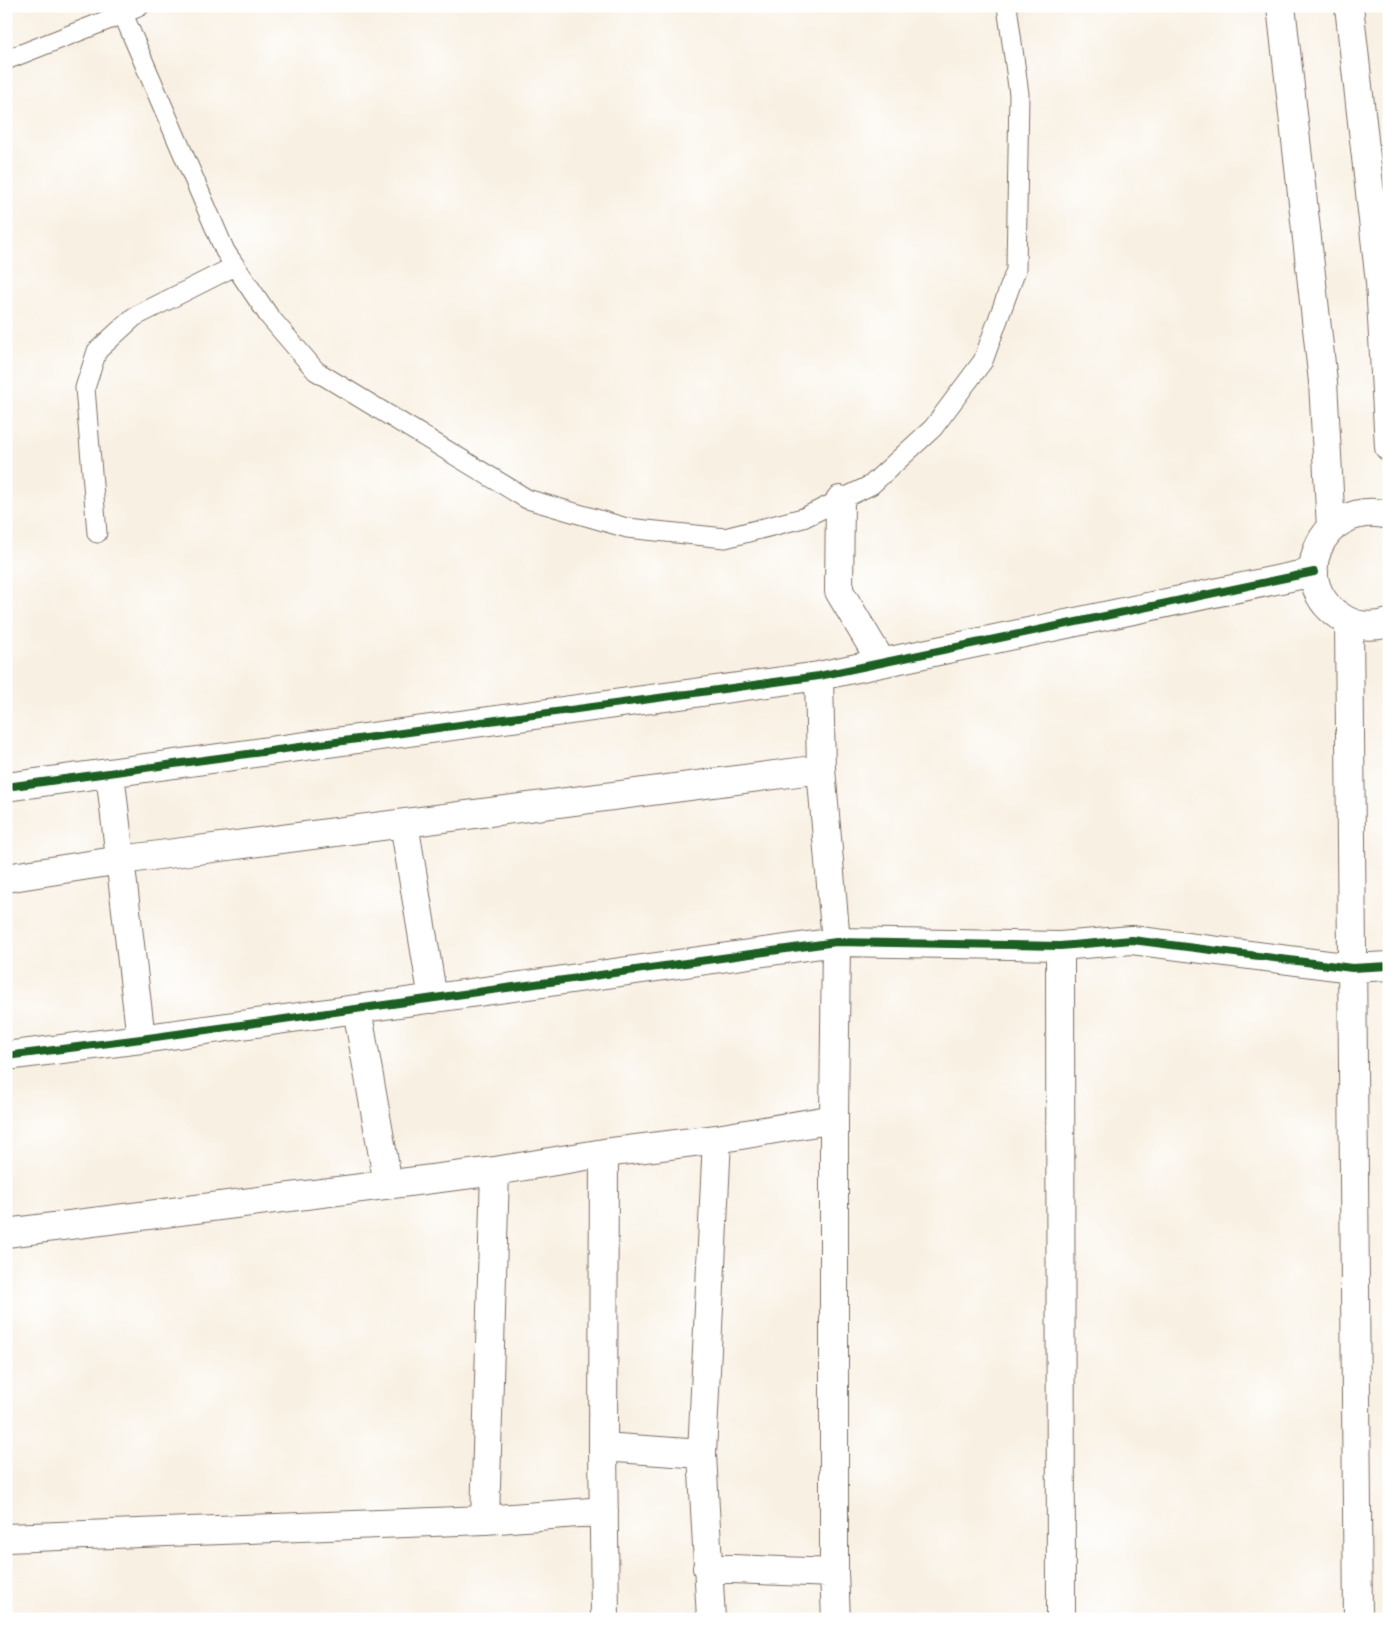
<svg xmlns="http://www.w3.org/2000/svg" width="1395" height="1625" viewBox="0 0 1395 1625" font-family="'EB Garamond',serif">
<rect width="100%" height="100%" fill="#fff"/>
<filter id="ink" filterUnits="userSpaceOnUse"><feTurbulence type="fractalNoise" baseFrequency=".02" numOctaves="2"/><feDisplacementMap in="SourceGraphic" scale="10" xChannelSelector="R" yChannelSelector="G"/><feConvolveMatrix kernelMatrix="1 2 1 2 8 2 1 2 1" color-interpolation-filters="sRGB"/></filter>
<filter id="wash" filterUnits="userSpaceOnUse"><feTurbulence type="fractalNoise" baseFrequency=".0096" numOctaves="4" result="noise"/><feDisplacementMap in="SourceGraphic" scale="20" xChannelSelector="R" yChannelSelector="G"/><feGaussianBlur stdDeviation="1.12" result="paint"/><feColorMatrix in="noise" values="0 0 0 0 0 0 0 0 0 0 0 0 0 0 0 0 0 1.4 0 .05"/><feComposite in="paint" operator="in"/></filter>
<g filter="url(#wash)">
<rect width="100%" height="100%" fill="#f8f0e2"/>
</g>
<g filter="url(#ink)">
<g fill="none" stroke-linecap="round" stroke-linejoin="round">
<defs>
<path id="lane" d="M123,14L225,251L269,316L316,371L527,499L627,528L725,538L803,518L871,485L933,428L983,361L1016,270L1019,94L1007,6
M6,60L123,14L140,6
M97,533L85,388L97,351L134,317L235,266"/>
<path id="street" d="M1281,6L1323,382L1331,528
M1349,6L1380,282L1389,447
M840,500L839,591L882,663
M1389,515C1320,498 1284,585 1344,619C1357,627 1374,627 1389,623
M1349,622L1358,1619
M819,676L821,769L836,942L834,1119V1573L836,1619
M110,773L141,1039
M6,787L819,676L1314,572
M404,823L433,999
M6,878L121,860L821,769
M1060,946L1061,1619
M357,1009L388,1184
M6,1056L141,1039L836,942L1060,946L1132,940L1352,968L1389,966
M604,1153L603,1447L605,1619
M6,1233L495,1171L604,1153L717,1139L834,1119
M603,1447L702,1454
M485,1520L495,1171
M6,1538L485,1520L604,1511
M707,1568L834,1573
M711,1619L702,1454L717,1139"/>
</defs>
<use href="#lane" stroke="#7d6f63" stroke-width="21"/>
<use href="#street" stroke="#7d6f63" stroke-width="30"/>
<use href="#lane" stroke="#fff" stroke-width="19"/>
<use href="#street" stroke="#fff" stroke-width="28"/>
<defs>
<path id="cycleway" d="M6,787L819,676L1314,572
M6,1056L141,1039L836,942L1060,946L1132,940L1352,968L1389,966"/>
</defs>
<use href="#cycleway" stroke="#fff" stroke-width="11"/>
<use href="#cycleway" stroke="#1b5e20" stroke-width="8"/>
</g>
</g>
<rect width="1395" height="1625" fill="none" stroke="#fff" stroke-width="25"/>
</svg>
